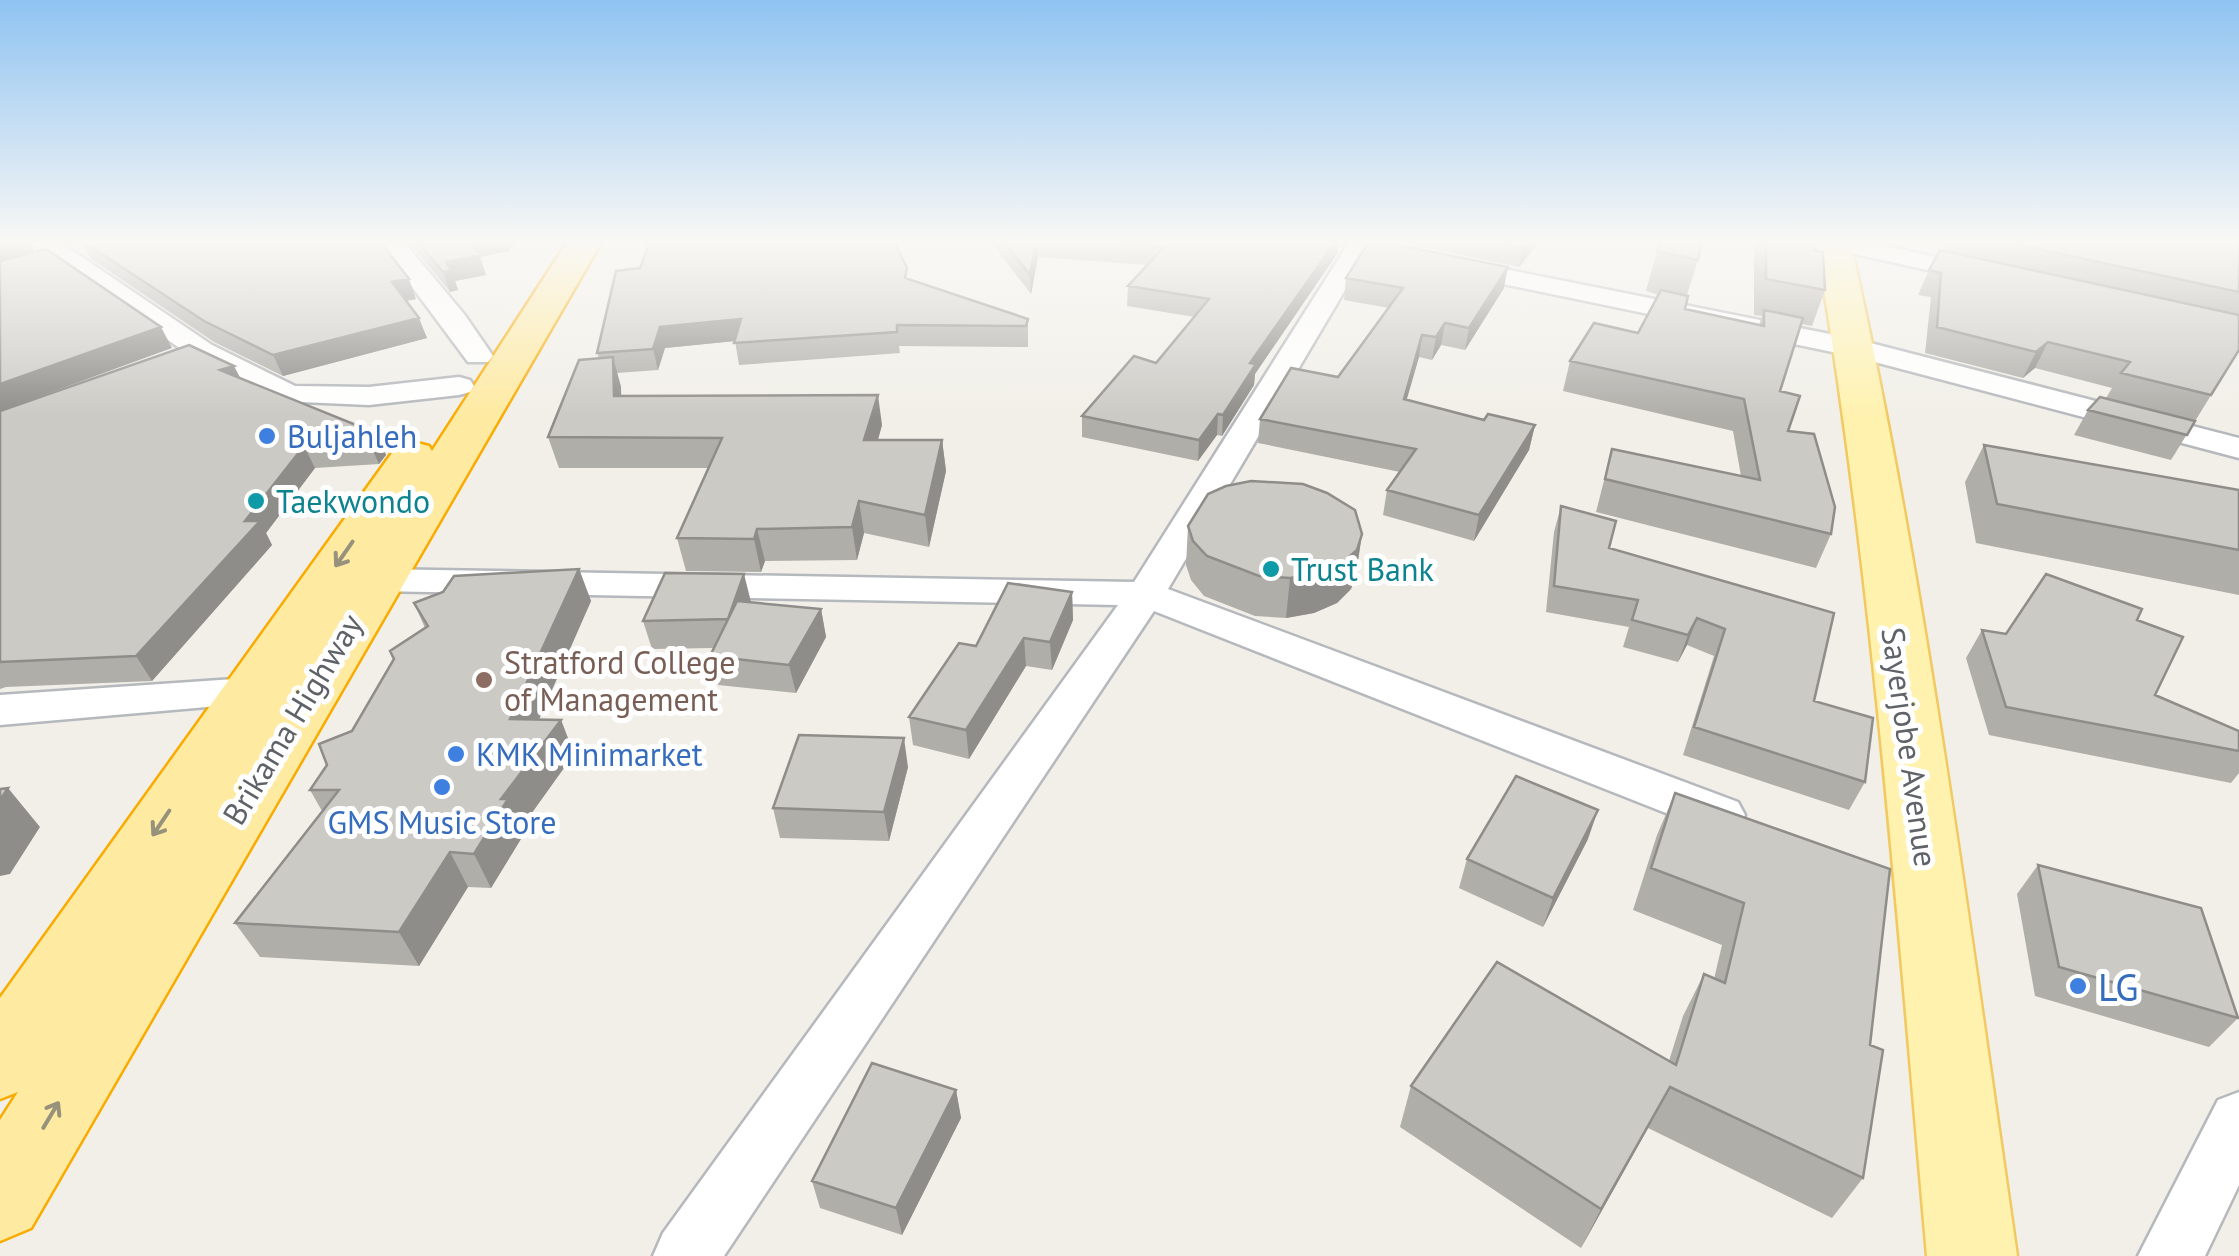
<svg xmlns="http://www.w3.org/2000/svg" width="2239" height="1256" viewBox="0 0 2239 1256" font-family="'PT Sans',sans-serif">
<rect width="100%" height="100%" fill="#f1efe8"/>
<g fill="none" stroke-linecap="round" stroke-linejoin="round">
<defs>
<path id="minor" d="M29,241H58L212,345L295,386L369,387L459,377L470,380L474,386L470,392L459,395L369,405L279,401L192,357Z
M378,241H403L464,314L493,356L488,362H468Z
M1350,241H1374L1168,589L1738,802L1745,815L1738,828L1721,833L1704,828L1154,611L724,1256H653L663,1233L1118,605L376,591L363,588L357,580L363,572L376,569L1134,582Z
M1863,241L1995,270L1999,275L1986,283L1833,249L1821,242Z
M1454,259L1855,339L2239,438V458L1852,356L1445,272L1441,267L1445,262Z
M249,678L264,682L270,692L264,702L0,725V695Z
M2239,1092V1185L2205,1256H2138L2218,1100Z"/>
<path id="primary" d="M1816,241H1850C1925,575 1968,917 2017,1256H1927C1897,917 1873,576 1816,241Z"/>
<path id="trunk" d="M568,241H602L31,1228L0,1241V1120L18,1092L0,1099V998L397,446L413,442L429,446L432,451Z"/>
</defs>
<use href="#minor" stroke="#b5b8bc" stroke-width="5"/>
<use href="#primary" stroke="#f2c960" stroke-width="5"/>
<use href="#trunk" stroke="#f9ab00" stroke-width="5"/>
<use href="#minor" fill="#fff" fill-rule="evenodd"/>
<use href="#primary" fill="#fff2af" fill-rule="evenodd"/>
<use href="#trunk" fill="#feeaa1" fill-rule="evenodd"/>
</g>
<path fill="#afaea9" d="M81,241L416,299L406,301L427,338L283,376L214,342L91,259Z
M408,241H517L509,251L480,257L486,275L455,281L458,290L450,292Z
M990,241H1339L1337,254L1255,374L1254,385L1222,436L1217,435L1198,461L1082,437V416L1156,363L1195,317L1127,306L1128,286L1148,265L1038,257L1031,294Z
M1394,241H1540L1519,267Z
M1754,241H1815V251L1825,290L1812,326L1801,324L1780,391L1788,431L1831,534L1816,568L1596,512L1612,449L1741,476L1733,431L1563,391L1570,361L1638,333L1659,295L1646,291L1657,251L1698,260L1687,295L1685,309L1759,325L1762,316L1754,315Z
M1946,241H2239V350L2171,460L2074,435L2088,410L2106,398L2112,388L2035,368L2023,378L1925,353L1931,297L1918,295L1929,270L1942,251Z
M640,268L908,279L1028,319V347L899,346L900,353L739,365L735,341L665,348L658,370L617,373L621,387V396L882,425L878,440H942L946,471L929,547L864,533L857,560L765,561L761,572L686,571L677,538L708,468H559L548,437L599,358L597,353Z
M1346,278L1504,288L1465,350L1441,345L1432,360L1419,357L1406,400L1484,420L1535,425L1529,450L1474,541L1383,515L1387,490L1400,472L1258,443L1260,419L1338,377L1389,308L1344,300Z
M240,378L376,433L386,455L379,464L315,468L266,533L272,545L152,681L6,687L0,689V411Z
M1984,445L2239,490V595L1976,543L1965,482Z
M1561,506L1609,548L1834,613L1814,701L1865,782L1849,810L1683,755L1714,656L1687,645L1678,662L1623,647L1629,627L1546,612L1554,532Z
M1188,526L1362,534L1356,574L1351,589L1337,603L1314,613L1286,618L1255,616L1204,596L1191,580L1186,565Z
M579,569L591,601L539,720H561L574,754L521,828L524,834L491,888L468,887L419,966L260,957L235,923L322,811L310,790L425,628L414,603Z
M1072,592L1073,620L1052,670L1026,666L969,759L913,745L909,717L976,646Z
M751,602L821,609L826,637L796,693L718,685L710,656L714,648L652,649L643,621Z
M2137,620L2155,695L2239,731V773L2231,783L1989,735L1966,658L1982,630L2006,634Z
M908,767L889,841L780,838L773,808Z
M1675,793L1870,1045L1863,1178L1832,1218L1648,1128L1581,1248L1400,1127L1411,1086L1669,1061L1683,1016L1704,974L1714,979L1722,945L1633,910L1657,835Z
M1588,839L1543,927L1459,888L1467,859Z
M2038,865L2238,1018L2209,1047L2035,996L2017,894Z
M956,1090L961,1118L902,1235L820,1208L812,1181Z"/>
<path fill="#8f8d8a" d="M0,241H29L34,251L0,261Z
M470,241H517L509,251L480,257L486,275L455,281L458,290L450,292L443,272L446,262Z
M1037,241L1038,257L1031,294L1030,275Z
M1336,241H1339L1337,254L1255,374L1254,385L1222,436L1223,415L1250,363Z
M1528,241H1540L1519,267L1523,248Z
M1508,267L1504,288L1465,350L1469,328Z
M409,279L416,299L400,302L392,282Z
M419,318L427,338L283,376L273,355Z
M741,319L745,340L665,348L658,370L653,349L660,327Z
M1445,323L1441,345L1432,360L1436,337Z
M161,327L172,348L0,411V384Z
M1422,335L1419,357L1400,423L1404,399Z
M2048,342L2035,368L2023,378L2036,352Z
M613,357L621,387L622,426L614,396Z
M234,366L245,387L220,370Z
M878,395L882,425L869,470L864,440Z
M1218,414L1217,435L1198,461L1199,440Z
M1535,425L1529,450L1474,541L1479,515Z
M376,433L386,455L379,464L369,442Z
M942,440L946,471L929,547L925,515Z
M304,446L315,468L266,533L272,545L152,681L136,656Z
M859,501L864,533L857,560L852,527Z
M757,529L765,561L761,572L754,539Z
M1362,534L1356,574L1351,589L1337,603L1314,613L1286,618L1290,578Z
M579,569L591,601L524,753L510,719Z
M744,574L751,602L728,619Z
M1072,592L1073,620L1052,670L1050,642Z
M821,609L826,637L796,693L789,665Z
M1697,618L1687,645L1678,662L1688,635Z
M1024,638L1026,666L969,759L966,730Z
M561,720L574,754L521,828L524,834L491,888L474,854L501,799Z
M904,738L908,767L889,841L884,812Z
M8,788L40,827L10,874L0,876V800Z
M1598,810L1588,839L1543,927L1553,898Z
M450,852L468,887L419,966L399,932Z
M1670,1087L1648,1128L1581,1248L1601,1209Z
M956,1090L961,1118L902,1235L896,1208Z"/>
<path fill="#cccac5" stroke="#8f8d8a" stroke-width="2.5" d="M82,241H380L409,279L392,282L419,318L273,355L204,321Z
M417,241H471L480,255L446,262L451,270L443,272Z
M650,241H894L907,268L905,278L1028,319L1026,326L897,325V332L734,343L741,319L660,327L653,349L597,353L616,271L640,268Z
M1003,241H1036L1030,275Z
M1076,241H1336L1250,363L1256,364L1223,415L1218,414L1199,440L1082,416L1134,356L1156,363L1209,299L1128,286L1164,247Z
M1369,241H1378L1508,267L1469,328L1445,323L1436,337L1422,335L1404,399L1484,420L1488,414L1535,425L1479,515L1387,490L1416,449L1260,419L1291,368L1338,377L1403,288L1346,278Z
M1488,241H1528L1523,248Z
M1661,241H1702L1698,260L1657,251Z
M1766,241H1815V251L1823,252L1825,290L1766,279Z
M2000,241H2239V292Z
M46,249L161,327L0,384V261Z
M1940,250L2239,315V350L2211,395L2121,373L2130,362L2048,342L2036,352L1937,327L1941,273L1929,270Z
M1661,290L1688,296L1685,309L1764,326V310L1803,318L1780,391L1800,396L1788,431L1814,434L1835,507L1831,534L1605,479L1612,449L1760,480L1744,399L1570,361L1594,323L1638,333Z
M189,345L234,366L220,370L376,433L369,442L304,446L245,521H260L136,656L0,662V411Z
M613,357L614,396L878,395L864,440H942L925,515L859,501L852,527L757,529L754,539L677,538L722,438L548,437L579,360Z
M2100,397L2195,421L2187,435L2088,410Z
M1984,445L2239,490V550L1997,504Z
M1251,481L1303,484L1327,493L1355,510L1362,534L1357,550L1342,563L1319,573L1290,578L1259,576L1207,556L1193,541L1188,526L1208,494L1226,486Z
M1561,506L1616,521L1609,548L1834,613L1814,701L1873,718L1865,782L1694,727L1725,629L1697,618L1688,635L1632,620L1638,600L1554,586Z
M579,569L510,719L561,720L501,799H508L474,854L450,852L399,932L235,923L339,790H310L327,765L319,744L352,731L394,659L390,651L428,626L414,603L443,592L454,576Z
M665,573L744,574L728,619L643,621Z
M2046,574L2142,609L2137,620L2183,637L2155,695L2239,731V751L2006,707L1982,630L2006,634Z
M1008,583L1072,592L1050,642L1024,638L966,730L909,717L959,643L976,646Z
M737,601L821,609L789,665L710,656Z
M799,735L904,738L884,812L773,808Z
M1516,776L1598,810L1553,898L1467,859Z
M8,788L0,800V789Z
M1675,793L1890,869L1870,1045L1883,1050L1863,1178L1670,1087L1601,1209L1411,1086L1497,962L1676,1065L1704,974L1725,983L1744,903L1651,868Z
M2038,865L2201,908L2238,1018L2059,967Z
M872,1063L956,1090L896,1208L812,1181Z"/>
<defs><path id="oneway-shaft" d="M-6 0H5M1.5-3L5.5 0L1.5 3" fill="none" stroke-width="1.6" stroke-linecap="round" stroke-linejoin="round" transform="scale(2.5)"/></defs>
<g stroke="#97927c">
<use href="#oneway-shaft" transform="translate(344 554) rotate(125)"/>
<use href="#oneway-shaft" transform="translate(161 823) rotate(124)"/>
<use href="#oneway-shaft" transform="translate(51 1115) rotate(-59)"/>
</g>
<linearGradient id="sky" x2="0" y2="1"><stop stop-color="#8fc3f1"/><stop offset="0.58" stop-color="#f9f8f5"/><stop offset="1" stop-color="#f9f8f5" stop-opacity="0"/></linearGradient>
<rect width="2239" height="417" fill="url(#sky)"/>
<g fill="#3f7fe0" stroke="#fff" stroke-width="4">
<circle cx="267" cy="436" r="10"/>
<circle cx="456" cy="754" r="10"/>
<circle cx="442" cy="787" r="10"/>
<circle cx="2078" cy="986" r="10"/>
</g>
<g fill="#0f9aa8" stroke="#fff" stroke-width="4">
<circle cx="256" cy="501" r="10"/>
<circle cx="1271" cy="569" r="10"/>
</g>
<circle fill="#8d6e63" stroke="#fff" stroke-width="4" cx="484" cy="680" r="10"/>
<g text-anchor="middle" dominant-baseline="central" stroke-width="10" stroke-linejoin="round" paint-order="stroke">
<g font-size="32" fill="#366cbe" stroke="#fff" text-anchor="start">
<text x="287" y="436">Buljahleh</text>
<text x="476" y="754">KMK Minimarket</text>
<text x="442" y="822" text-anchor="middle">GMS Music Store</text>
</g>
<g font-size="32" fill="#0d838f" stroke="#fff" text-anchor="start">
<text x="276" y="501">Taekwondo</text>
<text x="1291" y="569">Trust Bank</text>
</g>
<g font-size="32" fill="#785e54" stroke="#fff" text-anchor="start">
<text x="504" y="662">Stratford College<tspan x="504" dy="37">of Management</tspan></text>
</g>
<g font-size="32" fill="#5f6368" stroke="#fff">
<text transform="translate(292 719) rotate(-59)">Brikama Highway</text>
<text transform="translate(1910 747) rotate(82)">Sayerjobe Avenue</text>
</g>
<g font-size="38" fill="#366cbe" stroke="#fff" text-anchor="start">
<text x="2098" y="986">LG</text>
</g>
</g>
</svg>
